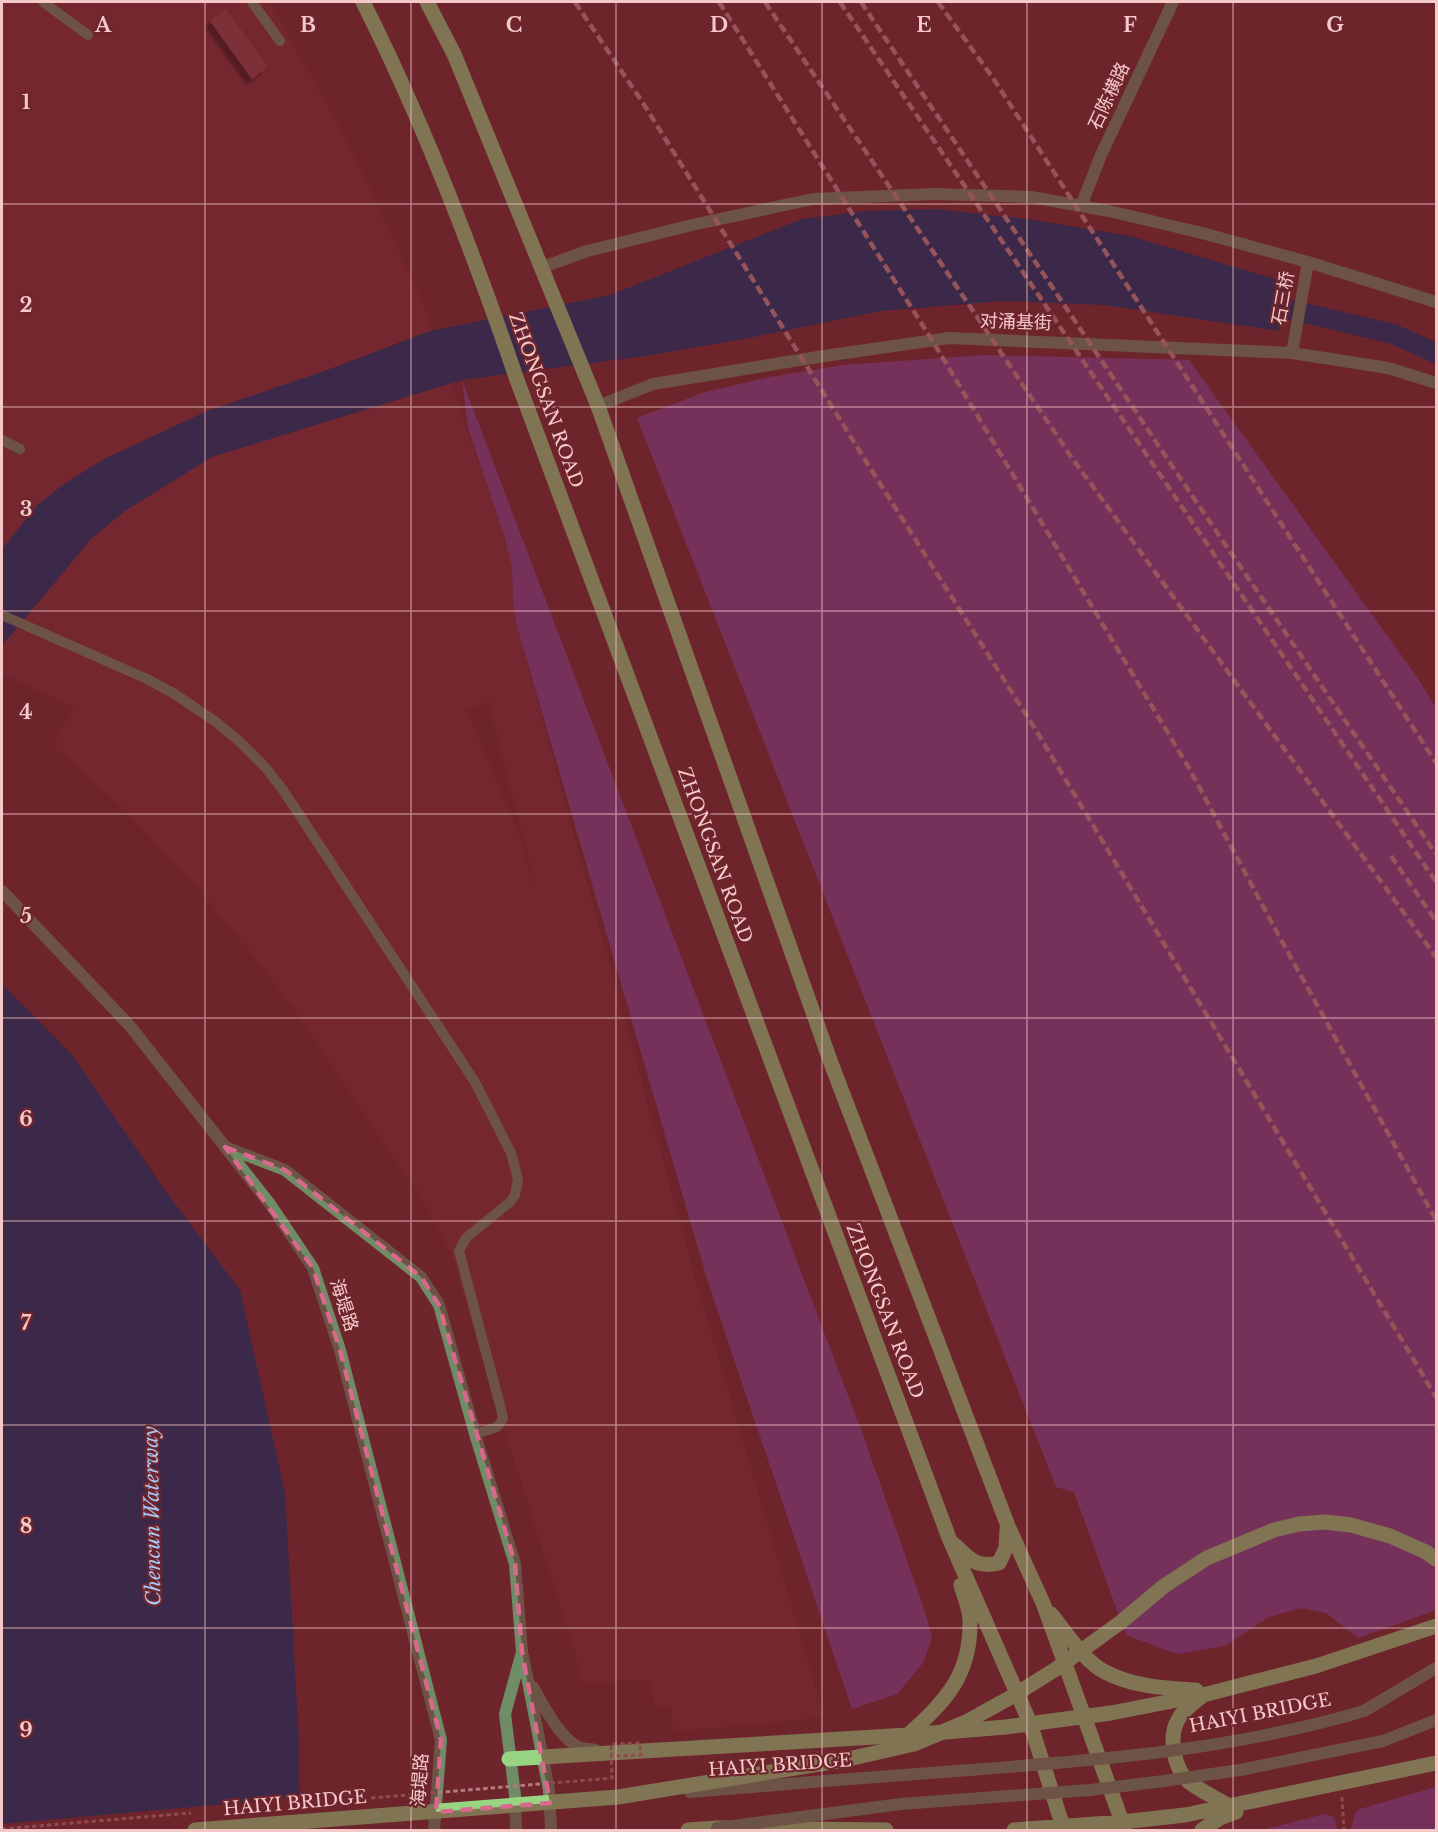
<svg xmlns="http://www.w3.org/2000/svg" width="1438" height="1832" viewBox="0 0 1438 1832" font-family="'Libre Baskerville','Noto Sans SC',serif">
<defs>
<filter id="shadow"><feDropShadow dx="-5.5" dy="5.5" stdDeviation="1.5" flood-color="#0009"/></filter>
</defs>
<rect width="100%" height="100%" fill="#6e252c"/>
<path fill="#7e2c33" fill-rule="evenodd" d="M2,2H268L322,95L354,155L421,299L504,535L512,566L513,601L517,626L695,1278L824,1717L762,1724L674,1731L671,1706H654L652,1680L582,1683L575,1652L484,1365L453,1259L419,1192L378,1135L297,1012L241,940L195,885L127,812L53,745L74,708L2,673ZM489,701L537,893L519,836L467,710Z"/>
<path fill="#824094" d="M985,355L1189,360L1419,680L1436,708V1610L1358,1638L1326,1613L1300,1608L1269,1617L1225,1646L1177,1654L1126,1635L1074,1492L1056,1487L637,418L702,393L765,378L843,365Z
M462,380L863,1435L925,1612L932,1638L923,1663L897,1694L852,1709L707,1279L517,626L513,601L512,566L504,535L468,428Z
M1436,1787V1830H1350L1357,1810Z
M1325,1814L1333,1817L1336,1822L1337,1830H1262Z"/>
<path fill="#002d6c" d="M937,209L1035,220L1130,236L1289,283L1278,331L1104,305L1004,301L881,311L754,337L646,356L462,380L212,457L125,511L91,539L2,646V549L36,506L64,484L104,459L207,411L327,370L430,331L610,295L802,219L864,211Z
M2,984L73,1056L164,1189L240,1290L285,1493L299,1740L300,1830H2Z"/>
<path fill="#6e252c" d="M302,1797L303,1830H2V1824Z"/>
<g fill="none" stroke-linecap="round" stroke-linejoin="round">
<path stroke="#002d6c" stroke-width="20" d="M1258,302L1393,334L1436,353"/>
</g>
<path fill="#8c4044" filter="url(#shadow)" d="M226,9L268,67L252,79L210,21Z"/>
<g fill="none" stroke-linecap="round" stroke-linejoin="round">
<path stroke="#b47a7d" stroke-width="3" stroke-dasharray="4.5 3" stroke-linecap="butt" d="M1342,1797L1344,1830"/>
<path stroke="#6e8c65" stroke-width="10" d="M43,2L88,35
M252,2L280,41
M2,440L20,449
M2,615L147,679L173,693L216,722L239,741L265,767L283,790L475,1082L511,1153L518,1179L515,1195L511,1201L466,1238L459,1251L501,1409L503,1419L497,1427L475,1434"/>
<path stroke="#6e8c65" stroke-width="12" d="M1081,206L1101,155L1173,2
M543,267L587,251L692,225L813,199L934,194L1031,197L1109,211L1202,233L1308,262L1436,302
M1292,353L1308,262
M598,406L653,384L824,356L949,338L1292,353L1388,368L1436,383
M2,891L130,1026L270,1204L313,1268L340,1350L441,1740L434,1830
M225,1147L285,1170L421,1277L439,1305L475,1434L515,1564L522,1652"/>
<path stroke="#6e8c65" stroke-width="12" d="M523,1656L549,1790L551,1830
M533,1687C544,1706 560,1740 581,1748C586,1749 592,1749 596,1750
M1364,1711L1436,1668
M1383,1741L1436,1720
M516,1830L515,1795L505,1714L522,1652"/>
<path stroke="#97d583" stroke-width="15" d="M363,2C424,123 473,251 517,380L949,1538L1030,1723L1064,1830
M427,2L454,54L598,406L831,1063L1008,1526L1043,1603L1125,1830
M955,1545C970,1560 977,1568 999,1563L1006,1548L1007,1529
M1051,1614C1066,1632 1084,1661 1105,1672C1134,1687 1165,1688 1196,1690
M1201,1697C1192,1704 1183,1710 1178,1720C1168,1737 1174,1769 1189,1782C1201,1791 1216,1798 1229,1806
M908,1735C945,1701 971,1676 970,1621C970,1609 964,1596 961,1585
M509,1759L908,1735L1006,1727L1111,1713L1203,1695L1316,1666L1436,1626
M688,1830L717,1828L886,1830
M1014,1830L1122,1822L1185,1815L1436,1763
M1202,1830L1220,1818L1236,1812"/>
<path stroke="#c58e90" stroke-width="4.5" stroke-dasharray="9 4.5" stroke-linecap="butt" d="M575,2L643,103L862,455L1037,732L1436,1397
M719,2L935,345L1189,768L1279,936L1436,1220
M765,2L1072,458L1436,957
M840,2L1436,882
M861,2L1195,500L1436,854
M938,2L993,78L1436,763
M1391,856L1436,921"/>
<path stroke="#b47a7d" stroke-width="3" stroke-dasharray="4.5 3" stroke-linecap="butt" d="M371,1798L612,1778L611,1744L640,1743L641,1755L616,1756
M2,1829L191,1813"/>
<path stroke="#6e8c65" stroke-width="12" d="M690,1792C783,1784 877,1777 970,1770C1102,1760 1236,1749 1364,1711
M717,1828L901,1804L1090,1790L1164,1781L1240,1770L1383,1741"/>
<path stroke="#97d583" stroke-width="15" d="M195,1830L618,1797L844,1760L914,1744L966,1722L1013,1696L1056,1669L1121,1622L1164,1586L1207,1558L1274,1530L1299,1524L1325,1522L1351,1525L1390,1536L1426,1552L1436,1559"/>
</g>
<path d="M0 0H1438V1832H0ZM225,1147L285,1170L421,1277L439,1305L515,1564L522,1652L550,1803L436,1812L441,1740L340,1350L313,1268Z" fill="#6e252c" fill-opacity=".55" fill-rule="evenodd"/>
<path fill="none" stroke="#d9688c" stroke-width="4.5" stroke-dasharray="12 8" stroke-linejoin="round" d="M225,1147L285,1170L421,1277L439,1305L515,1564L522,1652L550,1803L436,1812L441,1740L340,1350L313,1268Z"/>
<path fill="none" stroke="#f6c9c9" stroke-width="1.5" stroke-opacity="0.55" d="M205,2V1830M411,2V1830M616,2V1830M822,2V1830M1027,2V1830M1233,2V1830M2,204H1436M2,407H1436M2,611H1436M2,814H1436M2,1018H1436M2,1221H1436M2,1425H1436M2,1628H1436"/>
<g text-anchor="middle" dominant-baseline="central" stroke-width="4.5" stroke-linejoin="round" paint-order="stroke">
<g font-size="18" fill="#f6c9c9" stroke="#6e252c">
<text transform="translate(1109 96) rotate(-65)">石陈横路</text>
<text transform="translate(1283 298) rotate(-80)">石三桥</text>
<text transform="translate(1016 322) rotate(2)">对涌基街</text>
<text transform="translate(546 400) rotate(70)">ZHONGSAN ROAD</text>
<text transform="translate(715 855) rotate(70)">ZHONGSAN ROAD</text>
<text transform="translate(344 1305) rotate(72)">海堤路</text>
<text transform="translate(885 1311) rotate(69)">ZHONGSAN ROAD</text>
<text transform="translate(1260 1713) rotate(-11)">HAIYI BRIDGE</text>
<text transform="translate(780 1765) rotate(-4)">HAIYI BRIDGE</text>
<text transform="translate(420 1780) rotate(-86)">海堤路</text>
<text transform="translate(295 1803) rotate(-5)">HAIYI BRIDGE</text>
</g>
<g font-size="20" font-style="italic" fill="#a8c6f3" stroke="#6e252c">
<text transform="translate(152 1516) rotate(-91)">Chencun Waterway</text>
</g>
</g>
<g font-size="20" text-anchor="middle" font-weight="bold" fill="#f6c9c9" stroke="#6e252c" stroke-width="4.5" stroke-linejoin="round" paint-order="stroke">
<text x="103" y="32">A</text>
<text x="308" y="32">B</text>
<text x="514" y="32">C</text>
<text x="719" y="32">D</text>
<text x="924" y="32">E</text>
<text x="1130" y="32">F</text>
<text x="1335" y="32">G</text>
<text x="26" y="109">1</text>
<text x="26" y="312">2</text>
<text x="26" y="516">3</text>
<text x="26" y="719">4</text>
<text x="26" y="923">5</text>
<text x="26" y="1126">6</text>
<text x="26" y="1330">7</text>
<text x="26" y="1533">8</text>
<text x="26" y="1737">9</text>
</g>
<rect width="1438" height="1832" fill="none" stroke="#f6c9c9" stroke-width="6"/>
</svg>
